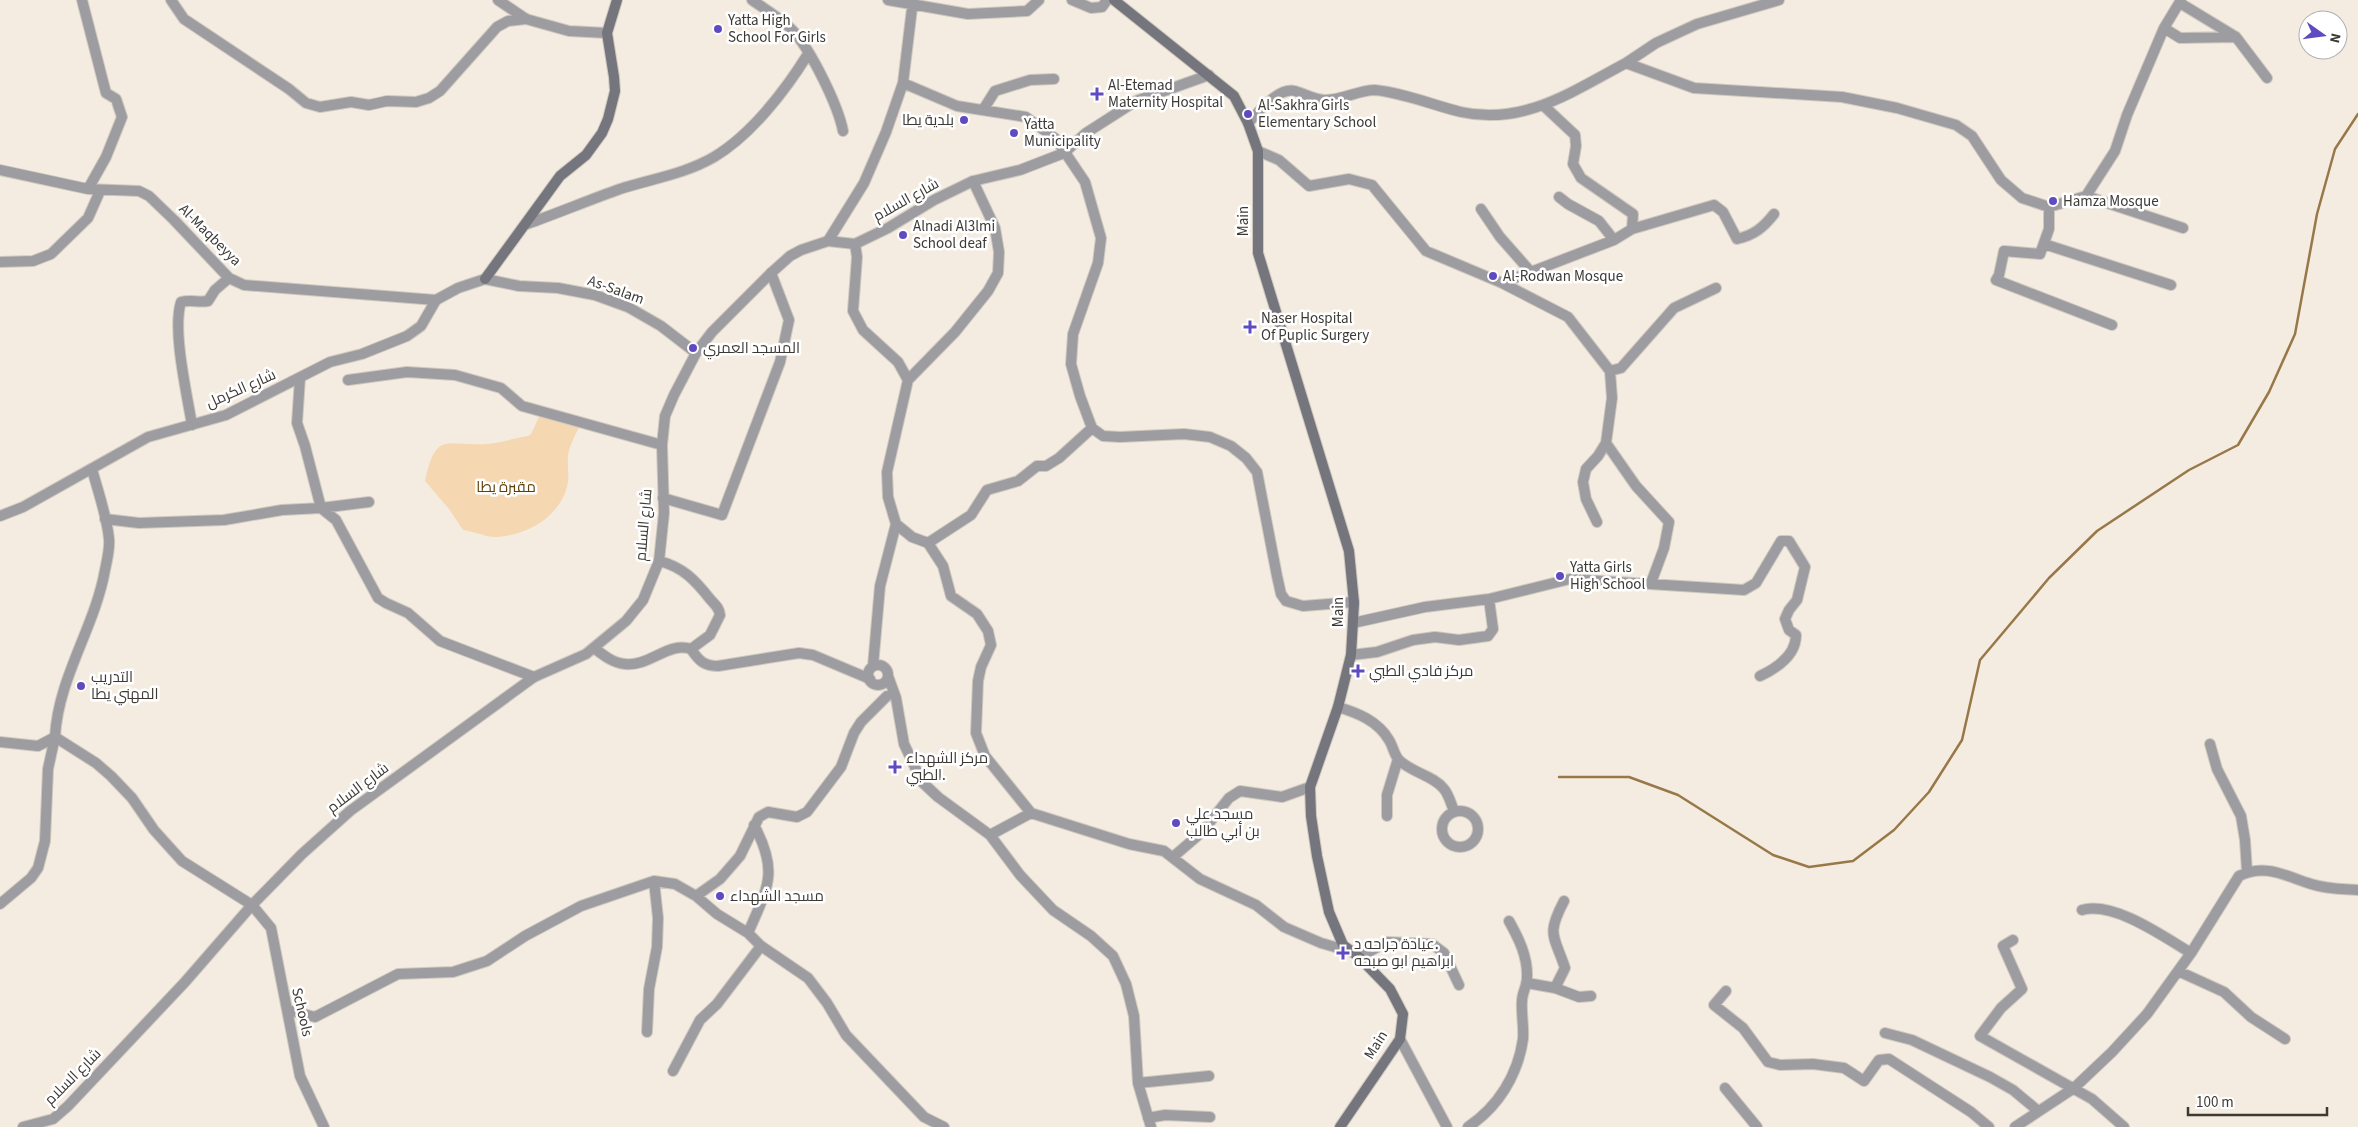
<svg xmlns="http://www.w3.org/2000/svg" width="2358" height="1127" viewBox="0 0 2358 1127" font-family="'Source Sans 3',Cairo,sans-serif">
<rect width="100%" height="100%" fill="#f4ece1"/>
<path fill="#f5d8b1" d="M550,416L581,424C576,433 569,446 568,456C567,466 570,477 567,487C559,518 524,537 493,537C484,536 472,531 463,530L449,509L425,481C436,431 445,446 486,444C500,443 514,438 528,436L531,434L539,417Z"/>
<g fill="none" stroke-linecap="round" stroke-linejoin="round">
<path stroke="#987848" stroke-width="2.5" d="M1559,777H1629L1678,795L1773,855L1809,867L1853,861L1894,830L1929,792L1962,740L1980,660L2049,578L2097,531L2189,470L2238,445L2269,392L2295,334L2317,214L2335,149L2358,114"/>
<defs>
<path id="minor" d="M82,0L106,93L116,99L122,117L106,157L88,189
M171,0L184,19L289,89L306,103L320,107L351,102L369,105L387,101L416,102L429,98L440,91L497,27L508,21L526,19
M752,0C766,10 784,20 795,33C812,53 838,105 843,131
M888,0L968,14L1027,11L1039,0
M1072,0L1091,8L1102,7L1107,0
M2180,3L2236,37L2267,78
M2164,28L2180,38L2235,37
M1626,63L1656,43L1697,24L1779,0
M903,83L913,0
M983,110L995,91L1030,80L1054,79
M1248,123C1259,112 1278,87 1295,91C1305,94 1315,100 1325,100C1343,100 1358,90 1375,90C1405,93 1432,105 1461,112C1524,126 1573,91 1626,63L1694,88L1842,97L1897,108L1956,125L1972,136L2001,180L2022,198L2049,207L2086,196L2115,151L2127,115L2164,28L2181,0
M1258,151L1279,160L1309,186L1349,179L1372,185L1426,251L1502,283L1568,317L1610,371L1612,398L1606,443L1598,456L1586,469L1583,482L1586,499L1597,522
M0,170L88,189L139,191L149,196L174,220L229,278L244,285L436,300
M2086,196L2183,228
M1559,197L1568,204L1599,221L1614,240
M2049,207V229L2040,254L2004,251L1999,275L1996,280L2112,325
M1481,209L1500,237L1530,271
M527,224C558,213 589,200 620,189C651,179 685,174 714,157C751,135 785,91 808,54
M1632,229L1714,205L1723,212L1737,239C1754,235 1763,228 1774,214
M828,241L864,183L886,132L903,83L957,106L1026,117L1056,139L1085,182L1101,238L1098,263L1073,334L1071,364L1080,396L1092,428L1103,436L1120,437L1184,434L1210,437L1231,446L1246,458L1257,472L1277,576L1281,594L1286,601L1303,606L1354,602
M855,244L857,257L853,311L863,330L898,362L908,380
M2044,244L2171,285
M0,262L33,261L51,254L88,218L100,191
M1502,283L1614,240L1632,229L1633,214L1581,178L1573,164L1576,146L1575,135L1544,106
M1610,371L1621,368L1674,308L1716,288
M300,378L297,423L305,446L321,508L336,520L378,598L386,603L408,613L440,641L534,677
M348,380L407,372L455,375L501,388L522,406L662,445
M192,425C187,394 172,330 181,302C191,299 198,303 208,301L215,290L229,278
M1606,443L1636,486L1669,522L1664,548L1651,583
M663,498L722,515L780,362L789,320L771,273
M105,519L139,523L224,520L282,510L321,508L369,502
M896,524L912,537L928,543L971,515L987,490L1018,481L1037,466H1046L1059,458L1092,428
M928,543L943,566L951,596L977,614L988,631L991,645L981,667L978,681L976,733L985,756L1031,813L1129,844L1164,851L1200,879L1256,905L1284,927L1321,943L1335,947L1343,945
M659,561C683,567 695,580 710,599C715,605 719,607 720,615L710,635L691,649
M1353,623L1425,607L1489,599L1570,579L1744,590L1756,583L1781,541H1789L1805,567L1797,600L1789,610L1785,619L1789,630L1796,635C1796,655 1777,668 1760,676
M594,648C603,655 613,663 625,664C649,667 669,641 691,649C699,661 704,666 718,666L799,653L813,655L870,679
M1351,655L1377,652L1413,640L1435,637L1459,640L1488,636L1493,629L1489,599
M868 675a10 10 0 1 1 20 0a10 10 0 1 1-20 0Z
M873,666L880,586L896,524L888,497L887,472L908,380L955,332L988,291L998,273L999,252L995,228L973,181
M888,676L896,698L904,744L922,782L938,797L990,835L1020,875L1053,910L1091,936L1113,956L1126,984L1134,1016L1138,1083L1151,1127
M1338,707C1358,713 1378,721 1389,740C1393,746 1394,755 1399,760C1412,773 1433,775 1444,789C1449,795 1451,804 1454,811
M0,742L38,746L55,737
M2210,744L2217,769L2241,816L2245,840L2247,872
M1442 829a18 18 0 1 1 36 0a18 18 0 1 1-36 0Z
M1387,816V795L1398,759
M990,835L1031,813
M1173,857L1202,832L1229,798L1240,791L1282,797L1310,787
M696,896L720,879L740,856L759,817L768,812L797,817L807,812L841,767L854,733L861,722L887,696
M0,904L31,878L38,868L45,841L48,769L55,737
M2082,910C2114,901 2164,937 2191,953
M748,933C768,887 779,872 754,825
M2013,940L2003,946L2022,989L2001,1008L1980,1036L2092,1099L2124,1127
M1359,957L1387,942L1432,944L1444,953L1459,985
M2178,971L2224,992L2251,1017L2285,1039
M1527,983L1555,988L1579,997L1591,996
M1555,988L1565,968C1554,935 1546,935 1564,901
M1726,991L1714,1005L1743,1028L1768,1062L1780,1065L1813,1064L1844,1068L1864,1081L1879,1060L1889,1059L1971,1112L1989,1127
M288,1010L315,1017L398,974L453,972L487,961L525,936L581,906L654,881L675,884L696,896L717,914L748,933L761,946L808,978L827,1003L846,1035L924,1117L944,1127
M647,1032L649,989L657,947L658,918L654,881
M1885,1033L1912,1040L1990,1077L2013,1090L2037,1110
M1400,1039L1447,1127
M673,1071L700,1020L717,1004L761,946
M1138,1083L1209,1076
M1725,1088L1757,1127
M1148,1118L1165,1115L1210,1117
M1468,1127C1498,1107 1518,1075 1523,1039C1524,1026 1521,1013 1522,1001C1522,993 1527,986 1527,978C1528,957 1519,939 1509,921
M2015,1127L2074,1088L2112,1052L2147,1014L2191,953L2239,876C2266,863 2285,876 2311,884C2326,889 2342,889 2358,890"/>
<path id="tertiary" d="M498,0L526,19L569,31L607,33
M92,469C98,492 107,516 109,539C110,549 107,560 105,570C95,627 58,678 55,737L96,763L111,776L132,798L154,830L182,861L252,905L271,928L300,1076L324,1127
M0,516L23,507L148,437L226,415L330,362L362,354L407,336L421,326L436,300L458,288L485,279L519,286L558,288L595,295L628,307L661,326L696,353
M23,1127L53,1119L68,1106L185,982L252,905L302,854L350,811L534,677L586,654L626,621L643,600L659,561L664,513L662,445L665,416L674,395L696,353L712,332L771,273L790,256L801,250L828,241L855,244L888,228L934,200L973,181L1020,170L1064,153L1086,133L1136,101L1209,75"/>
<path id="secondary" d="M1114,0L1234,96L1248,123L1258,151V253L1349,551L1354,603L1351,655L1338,707L1310,787L1311,816L1317,856L1329,912L1343,945L1359,957L1390,989L1403,1014L1400,1039L1340,1127
M485,279L560,176L586,155L602,133L608,119L615,91L614,77L607,33L617,0"/>
</defs>
<use href="#minor" stroke="#cfc8bf" stroke-width="12"/>
<use href="#tertiary" stroke="#cfc8bf" stroke-width="12"/>
<use href="#secondary" stroke="#cfc8bf" stroke-width="12"/>
<use href="#minor" stroke="#9c9ca1" stroke-width="10"/>
<use href="#tertiary" stroke="#9c9ca1" stroke-width="10"/>
<use href="#secondary" stroke="#75757d" stroke-width="10"/>
</g>
<g fill="#604ac2" stroke="#fff" stroke-width="2">
<circle cx="718" cy="29" r="5"/>
<path d="M1094.5 86.5h5v5h5v5h-5v5h-5v-5h-5v-5h5z"/>
<circle cx="1248" cy="114" r="5"/>
<circle cx="964" cy="120" r="5"/>
<circle cx="1014" cy="133" r="5"/>
<circle cx="2053" cy="201" r="5"/>
<circle cx="903" cy="235" r="5"/>
<circle cx="1493" cy="276" r="5"/>
<path d="M1247.5 319.5h5v5h5v5h-5v5h-5v-5h-5v-5h5z"/>
<circle cx="693" cy="348" r="5"/>
<circle cx="1560" cy="576" r="5"/>
<path d="M1355.5 663.5h5v5h5v5h-5v5h-5v-5h-5v-5h5z"/>
<circle cx="81" cy="686" r="5"/>
<path d="M892.5 759.5h5v5h5v5h-5v5h-5v-5h-5v-5h5z"/>
<circle cx="1176" cy="823" r="5"/>
<circle cx="720" cy="896" r="5"/>
<path d="M1340.5 945.5h5v5h5v5h-5v5h-5v-5h-5v-5h5z"/>
</g>
<g text-anchor="middle" dominant-baseline="central" stroke-width="5" stroke-linejoin="round" paint-order="stroke">
<g font-size="15" fill="#3d3a36" stroke="#fff" text-anchor="start">
<text x="728" y="20">Yatta High<tspan x="728" dy="17">School For Girls</tspan></text>
<text x="1108" y="85">Al-Etemad<tspan x="1108" dy="17">Maternity Hospital</tspan></text>
<text x="1258" y="105">Al-Sakhra Girls<tspan x="1258" dy="17">Elementary School</tspan></text>
<text x="954" y="120" text-anchor="end">بلدية يطا</text>
<text x="1024" y="124">Yatta<tspan x="1024" dy="17">Municipality</tspan></text>
<text x="2063" y="201">Hamza Mosque</text>
<text x="913" y="226">Alnadi Al3lmi<tspan x="913" dy="17">School deaf</tspan></text>
<text x="1503" y="276">Al-Rodwan Mosque</text>
<text x="1261" y="318">Naser Hospital<tspan x="1261" dy="17">Of Puplic Surgery</tspan></text>
<text x="703" y="348">المسجد العمري</text>
<text x="1570" y="567">Yatta Girls<tspan x="1570" dy="17">High School</tspan></text>
<text x="1369" y="671">مركز فادي الطبي</text>
<text x="91" y="677">التدريب<tspan x="91" dy="17">المهني يطا</tspan></text>
<text x="906" y="758">مركز الشهداء<tspan x="906" dy="17">الطبي.</tspan></text>
<text x="1186" y="814">مسجد علي<tspan x="1186" dy="17">بن أبي طالب</tspan></text>
<text x="730" y="896">مسجد الشهداء</text>
<text x="1354" y="944">عيادة جراحه د.<tspan x="1354" dy="17">ابراهيم ابو صبحه</tspan></text>
</g>
<g font-size="15" fill="#3d3a36" stroke="#fff">
<text transform="translate(906 200) rotate(-29)">شارع السلام</text>
<text transform="translate(1243 221) rotate(-90)">Main</text>
<text transform="translate(210 235) rotate(45)">Al-Maqbeyya</text>
<text transform="translate(616 290) rotate(20)">As-Salam</text>
<text transform="translate(241 389) rotate(-24)">شارع الكرمل</text>
<text transform="translate(644 525) rotate(-85)">شارع السلام</text>
<text transform="translate(1338 612) rotate(-90)">Main</text>
<text transform="translate(358 788) rotate(-37)">شارع السلام</text>
<text transform="translate(302 1012) rotate(77)">Schools</text>
<text transform="translate(1376 1045) rotate(-58)">Main</text>
<text transform="translate(73 1077) rotate(-45)">شارع السلام</text>
</g>
<g font-size="15" fill="#5e3f08" stroke="#fff">
<text x="506" y="487">مقبرة يطا</text>
</g>
</g>
<g transform="translate(2323 35) rotate(104)"><circle r="24" fill="#ffffff" stroke="#b1b0af"/>
<path d="M0-4L9 19L0 12L-9 19Z" fill="#604ac2"/>
<text y="-8" font-size="14" font-weight="bold" text-anchor="middle" fill="#3d3a36">N</text>
</g>
<path d="M2188 1107v8h139v-8" fill="none" stroke="#3d3a36" stroke-width="2.5"/>
<text x="2196" y="1107" font-size="15" fill="#3d3a36" stroke="#ffffff" stroke-width="4" paint-order="stroke">100 m</text>
</svg>
